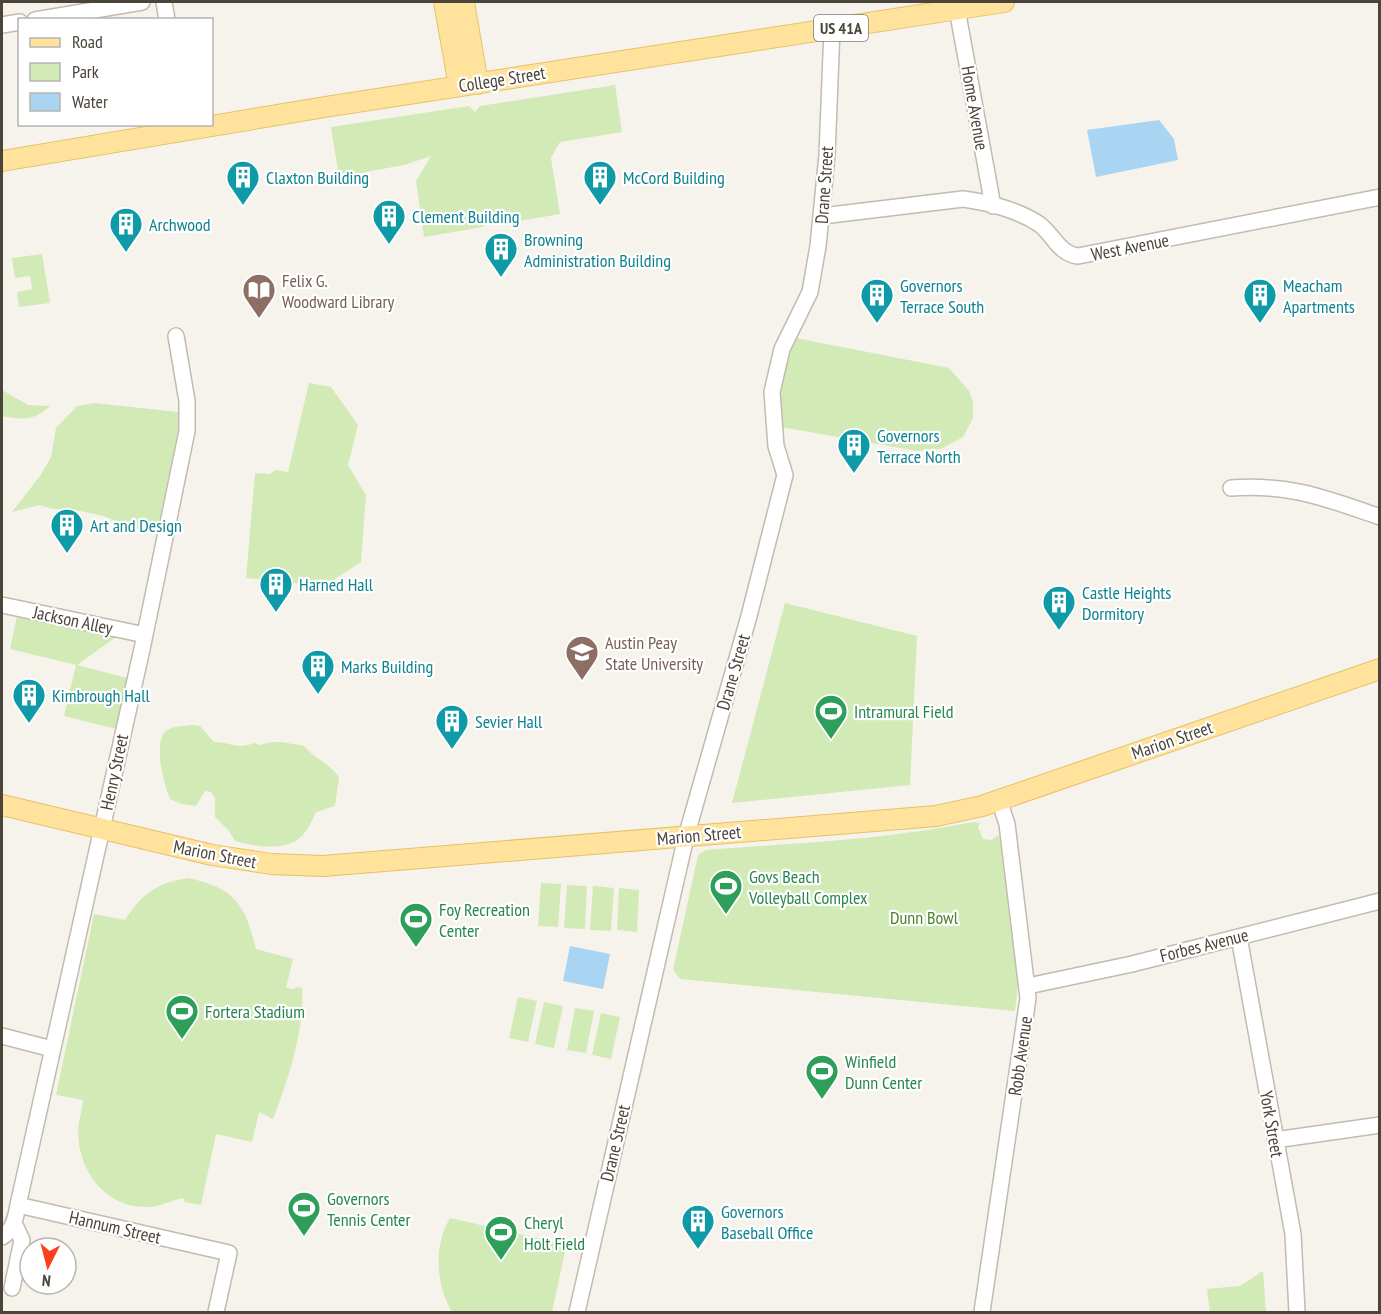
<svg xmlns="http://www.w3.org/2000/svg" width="1381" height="1314" viewBox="0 0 1381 1314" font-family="'PT Sans Narrow',sans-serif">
<rect width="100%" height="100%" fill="#f6f3ec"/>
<path fill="#d2eab5" d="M615,85L622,132L560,142L551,158L560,214L503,224L492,216L483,227L424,237L416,181L431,156L404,165L339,177L331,127L469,106L475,112L480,106Z
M42,254L50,303L19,307L17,292L32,289L30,276L15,278L12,258Z
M796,338L949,368L969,391L973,402V418L963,437L941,449L917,451L781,427C777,395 781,367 796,338Z
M309,383L331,387L358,425L348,465L366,495L361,562L324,586L246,578L255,473L270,474L275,470L288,472Z
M2,390L28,405L50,406C35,421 21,420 2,416Z
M94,403L178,412V430L157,533L134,528L103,516L76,510L53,509L39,505L12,512L40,476L51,457L56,428L77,406Z
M785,603L917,636L910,785L732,803Z
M17,616L116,637L77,665L127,678L116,729L64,716L76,665L10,649Z
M191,725L200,726L214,742C231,742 237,750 254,743L260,745L271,742H281L304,746C316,760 328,762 339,777L335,806L316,812C311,823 306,834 297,840C280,851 252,846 235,841L229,831L215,817V798L211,792L205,791L196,806L182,804L170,799C164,784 152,741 167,730C173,726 184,726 191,725Z
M973,822L980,823L978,827L983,839L991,840L999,835L1000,840L1018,984L1015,1011L680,979L673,970L698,855L706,850C795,843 885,840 973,822Z
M188,878C235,888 245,904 256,949L293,959L286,988L295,989V987L302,988C305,1027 288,1082 273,1119L259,1112L252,1142L216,1134L201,1205L185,1202L183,1198C171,1200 160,1207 147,1207C106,1208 79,1172 78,1133C78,1122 82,1111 83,1100L56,1095L94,914L125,920C142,894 156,883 188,878Z
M541,883L561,884L558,927L538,926Z
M567,885L587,886L585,929L564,928Z
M593,886L614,888L611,931L590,930Z
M619,888L639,890L637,932L617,930Z
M518,997L537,1001L528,1042L509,1038Z
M544,1002L563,1006L554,1048L535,1044Z
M575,1008L594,1011L586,1053L567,1050Z
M601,1013L620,1017L611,1059L592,1055Z
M450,1218L559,1243L565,1252L552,1312H452C436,1284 433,1247 450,1218Z
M1263,1271L1266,1312H1210L1207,1289L1240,1286Z"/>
<path fill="#a9d4f2" d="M1159,120L1174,139L1178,160L1096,177L1087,130Z
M570,946L610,954L603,989L563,981Z"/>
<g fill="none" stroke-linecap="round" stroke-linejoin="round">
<defs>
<path id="minor" d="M164,2L167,20
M957,9L993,206
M35,20L142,2
M2,25L20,22
M822,216L963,199C987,202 1018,210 1039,224C1053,234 1059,254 1078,256L1380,197
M1231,488C1291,484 1325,498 1380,517
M2,605L145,635
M1239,937L1293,1234L1297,1312
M1028,986L1132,964L1380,901
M2,1036L52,1049
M1275,1140L1380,1125
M18,1205L229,1253L216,1312
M2,1237C13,1231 16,1217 18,1205L142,649L187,431V401L176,336
M12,1288L22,1240L14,1223
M577,1312L686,837L749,616L785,475L776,446L772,392L782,349L810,292L818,246L827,155L832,29
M982,1312L1028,998L1007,824L999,800"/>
<path id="major" d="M444,2L459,86
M464,2L478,84
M2,161L325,107L1004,2
M2,805L212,855L271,864L323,866L936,816L982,806L1380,669"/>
</defs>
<use href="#minor" stroke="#c2bbae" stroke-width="18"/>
<use href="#major" stroke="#e6c16a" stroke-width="22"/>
<use href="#minor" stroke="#fff" stroke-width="15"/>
<use href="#major" stroke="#ffe39c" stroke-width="20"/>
</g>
<defs>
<symbol id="building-pin" viewBox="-11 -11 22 30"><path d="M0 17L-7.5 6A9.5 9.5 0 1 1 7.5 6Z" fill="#0f9aa8" stroke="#fff"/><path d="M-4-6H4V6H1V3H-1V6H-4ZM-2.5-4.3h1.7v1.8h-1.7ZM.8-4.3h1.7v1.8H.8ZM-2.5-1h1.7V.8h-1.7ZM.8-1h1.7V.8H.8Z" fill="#fff"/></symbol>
<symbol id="library-pin" viewBox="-11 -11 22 30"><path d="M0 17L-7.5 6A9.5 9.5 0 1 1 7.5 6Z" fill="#8d6e63" stroke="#fff"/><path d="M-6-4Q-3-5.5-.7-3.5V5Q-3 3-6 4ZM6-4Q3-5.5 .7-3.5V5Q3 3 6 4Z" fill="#fff"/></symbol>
<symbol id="university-pin" viewBox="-11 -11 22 30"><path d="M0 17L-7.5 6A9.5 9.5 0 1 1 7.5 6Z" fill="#8d6e63" stroke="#fff"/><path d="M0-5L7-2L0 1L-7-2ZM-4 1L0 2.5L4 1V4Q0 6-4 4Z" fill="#fff"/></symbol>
<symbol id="stadium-pin" viewBox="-11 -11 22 30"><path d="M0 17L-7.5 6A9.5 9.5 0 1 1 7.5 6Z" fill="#2e9e5b" stroke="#fff"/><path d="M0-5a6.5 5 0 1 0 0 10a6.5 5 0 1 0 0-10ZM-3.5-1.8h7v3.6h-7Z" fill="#fff"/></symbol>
</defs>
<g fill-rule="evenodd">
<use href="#building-pin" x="224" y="158" width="38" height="52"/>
<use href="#building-pin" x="581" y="158" width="38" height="52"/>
<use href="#building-pin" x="370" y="197" width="38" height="52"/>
<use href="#building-pin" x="107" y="205" width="38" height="52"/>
<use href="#building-pin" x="482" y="230" width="38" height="52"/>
<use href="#library-pin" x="240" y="271" width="38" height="52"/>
<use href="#building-pin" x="858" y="276" width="38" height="52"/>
<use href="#building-pin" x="1241" y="276" width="38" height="52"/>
<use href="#building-pin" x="835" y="426" width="38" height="52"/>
<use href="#building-pin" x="48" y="506" width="38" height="52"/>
<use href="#building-pin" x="257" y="565" width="38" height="52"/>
<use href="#building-pin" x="1040" y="583" width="38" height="52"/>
<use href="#university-pin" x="563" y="633" width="38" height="52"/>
<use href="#building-pin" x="299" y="647" width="38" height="52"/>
<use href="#building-pin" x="10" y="676" width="38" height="52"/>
<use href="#stadium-pin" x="812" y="692" width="38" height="52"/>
<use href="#building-pin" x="433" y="702" width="38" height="52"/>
<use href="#stadium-pin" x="707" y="867" width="38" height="52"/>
<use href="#stadium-pin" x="397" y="900" width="38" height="52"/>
<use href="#stadium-pin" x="163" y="992" width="38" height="52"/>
<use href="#stadium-pin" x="803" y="1052" width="38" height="52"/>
<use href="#stadium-pin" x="285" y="1189" width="38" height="52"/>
<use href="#building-pin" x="679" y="1202" width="38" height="52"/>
<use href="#stadium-pin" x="482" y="1213" width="38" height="52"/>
</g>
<g text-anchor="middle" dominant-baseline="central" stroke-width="4.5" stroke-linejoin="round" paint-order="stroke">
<rect fill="#fff" stroke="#817c74" stroke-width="1.5" x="814" y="15" width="54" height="26" rx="4.5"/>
<g font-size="16" font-weight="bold" fill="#4b4439">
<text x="841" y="28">US 41A</text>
</g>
<g font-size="18" fill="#4b4439" stroke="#fff">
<text transform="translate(502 79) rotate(-9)">College Street</text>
<text transform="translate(975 108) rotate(80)">Home Avenue</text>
<text transform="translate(824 185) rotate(-86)">Drane Street</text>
<text transform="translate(1130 247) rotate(-11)">West Avenue</text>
<text transform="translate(73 620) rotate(12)">Jackson Alley</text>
<text transform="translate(733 672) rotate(-74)">Drane Street</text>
<text transform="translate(1172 740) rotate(-19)">Marion Street</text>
<text transform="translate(114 772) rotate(-78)">Henry Street</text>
<text transform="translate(699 835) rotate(-5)">Marion Street</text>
<text transform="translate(215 854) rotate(11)">Marion Street</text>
<text transform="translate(1204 945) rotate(-14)">Forbes Avenue</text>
<text transform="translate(1020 1056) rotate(-82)">Robb Avenue</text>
<text transform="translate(1272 1124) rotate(80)">York Street</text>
<text transform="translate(615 1143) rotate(-77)">Drane Street</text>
<text transform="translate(115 1227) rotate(13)">Hannum Street</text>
</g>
<g font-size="18" fill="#0d838f" stroke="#fff" text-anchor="start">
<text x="266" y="177">Claxton Building</text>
<text x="623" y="177">McCord Building</text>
<text x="412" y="216">Clement Building</text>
<text x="149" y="224">Archwood</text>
<text x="524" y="239">Browning<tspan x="524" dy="21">Administration Building</tspan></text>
<text x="900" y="285">Governors<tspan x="900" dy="21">Terrace South</tspan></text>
<text x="1283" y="285">Meacham<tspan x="1283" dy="21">Apartments</tspan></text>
<text x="877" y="435">Governors<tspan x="877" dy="21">Terrace North</tspan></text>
<text x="90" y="525">Art and Design</text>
<text x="299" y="584">Harned Hall</text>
<text x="1082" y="592">Castle Heights<tspan x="1082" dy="21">Dormitory</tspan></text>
<text x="341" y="666">Marks Building</text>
<text x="52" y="695">Kimbrough Hall</text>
<text x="475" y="721">Sevier Hall</text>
<text x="721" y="1211">Governors<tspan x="721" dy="21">Baseball Office</tspan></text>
</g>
<g font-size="18" fill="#785e54" stroke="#fff" text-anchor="start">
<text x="282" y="280">Felix G.<tspan x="282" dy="21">Woodward Library</tspan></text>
<text x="605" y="642">Austin Peay<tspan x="605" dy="21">State University</tspan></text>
</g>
<g font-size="18" fill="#27864d" stroke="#fff" text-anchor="start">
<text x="854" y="711">Intramural Field</text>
<text x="749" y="876">Govs Beach<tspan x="749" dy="21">Volleyball Complex</tspan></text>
<text x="439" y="909">Foy Recreation<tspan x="439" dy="21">Center</tspan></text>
<text x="205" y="1011">Fortera Stadium</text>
<text x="845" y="1061">Winfield<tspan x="845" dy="21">Dunn Center</tspan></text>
<text x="327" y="1198">Governors<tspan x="327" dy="21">Tennis Center</tspan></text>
<text x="524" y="1222">Cheryl<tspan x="524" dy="21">Holt Field</tspan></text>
</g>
<g font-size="18" fill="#4a7f2a" stroke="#fff">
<text x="924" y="917">Dunn Bowl</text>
</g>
</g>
<rect width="1381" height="1314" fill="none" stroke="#4b4439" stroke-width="6"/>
<rect x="18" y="18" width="195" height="108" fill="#ffffff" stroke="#b7b4b0" stroke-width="1.5"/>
<rect x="30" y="38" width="30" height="9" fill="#ffe39c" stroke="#b7b4b0" stroke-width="1.5"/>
<text x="72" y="48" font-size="18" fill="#4b4439">Road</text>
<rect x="30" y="63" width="30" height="18" fill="#d2eab5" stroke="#b7b4b0" stroke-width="1.5"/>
<text x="72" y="78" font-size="18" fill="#4b4439">Park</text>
<rect x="30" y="93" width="30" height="18" fill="#a9d4f2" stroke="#b7b4b0" stroke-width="1.5"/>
<text x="72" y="108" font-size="18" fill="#4b4439">Water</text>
<g transform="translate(48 1266) rotate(186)"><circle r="28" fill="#ffffff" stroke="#b7b4b0" stroke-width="1.5"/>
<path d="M0-4.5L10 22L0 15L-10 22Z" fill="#fc3f1d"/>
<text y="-9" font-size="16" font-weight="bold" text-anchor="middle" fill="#4b4439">N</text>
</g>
</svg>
